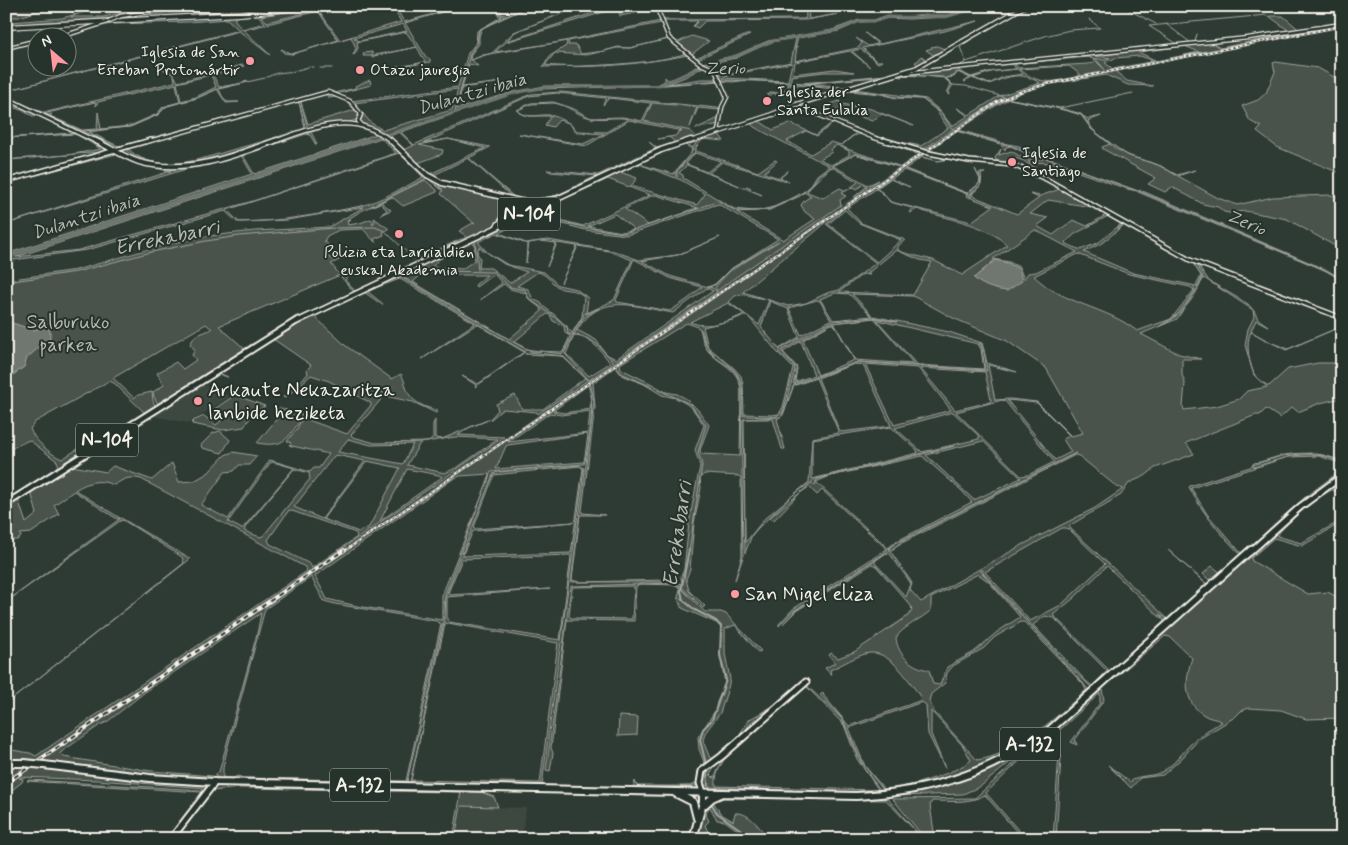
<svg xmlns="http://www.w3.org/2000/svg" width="1348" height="845" viewBox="0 0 1348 845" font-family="Mynerve,sans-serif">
<rect width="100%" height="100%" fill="#2e3b34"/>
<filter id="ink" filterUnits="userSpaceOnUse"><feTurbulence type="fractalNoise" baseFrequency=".02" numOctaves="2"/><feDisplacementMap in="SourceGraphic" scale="10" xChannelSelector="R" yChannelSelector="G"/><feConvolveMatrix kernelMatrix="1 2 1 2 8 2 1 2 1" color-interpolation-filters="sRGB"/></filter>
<g filter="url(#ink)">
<path fill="#3c4841" d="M317,8L267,22L261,16L264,15Z
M1342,25V27L1049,85L1022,92L999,102L6,785V776L15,774L36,760L622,357L739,274L991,104L1019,91L1046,83Z
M652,103L697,107L690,127L693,130H685L644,121Z
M201,384L222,391L229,397L189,423L153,416V413Z
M461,806L526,808L522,839H455Z"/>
<path fill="#48524c" stroke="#9ea29a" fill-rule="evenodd" d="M17,6L19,7L55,6L19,17H6V10Z
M84,6H94L71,17H103L139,9L130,6L139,8L146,6L141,8L158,6L163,10L196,6L169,13L220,12L224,6L228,12L231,10L228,6L234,10L302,6C204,17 105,16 6,25V23L11,22L62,18L85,12Z
M322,6H336L319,11L340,40L401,22L392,6L396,8L404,22L463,6L405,23L426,57L430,59V62L381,70L425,62L417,47L376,55L372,58V56H363L364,53L372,52L373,56L417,47L406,32L357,42L358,48L355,54L353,55L356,48L351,37L292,54L284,53L281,49L292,54L338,40L318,11L244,30L270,55L239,31L6,91L239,30L227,19L188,22L112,24L98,26L68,36L51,37L65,35L97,23L31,27L6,31V27L254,15ZM317,7L313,11L267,22L261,16ZM258,15L265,23L242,29L235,20V17ZM403,24L407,31L359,41L354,38Z
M498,6H501V14C513,18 519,6 530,6L482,28L479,36V44L471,54L470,60L492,53L514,32L581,6L515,32L507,41L593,13L587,6L595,13C616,6 636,6 655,6L668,36L671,40L656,6H673L658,8L660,12H668L659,13L663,20L803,19L806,18L805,6H808L809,19L838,14L806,20L705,21L698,28L693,26L698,21H663L670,37L676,43L692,36L709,41L692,54L696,58L746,35H750L698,59L703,63L736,55L768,41L832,30L859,20H874L885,16L908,17L924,15H948L970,8L985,6L945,17L909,19L887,18L876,22L862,21L839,31L798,38L795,49L797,46L795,61L858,48L862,43L856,38L868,46L878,44L865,33L880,44L978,21L945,31L863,48L876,61H882L878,63L861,49L852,51L870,67L850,51L795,62L793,74L835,69L854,72H824L791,76V82L802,83L896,74L918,66L915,62L919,60L921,56L929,61L936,57L926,50L932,48L931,47L937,46L947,50L993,24C963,41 933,63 900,73L793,105L843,90L790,84V102L789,89L779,96L773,93L769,96L767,95L772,92L779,93L788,88V83L747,80L733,82L722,81L725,89L720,77L722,76L712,68L718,74L724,89L720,81L652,86L539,89L512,94L401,132L414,145L416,144L531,94L561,92L717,108L721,110L719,124L695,129L719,118L720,110L698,108L690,127L697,107L652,103L644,121L691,131L696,137L658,150L556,197L539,201H521L487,191L443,182L432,177L404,152L405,150L402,151L380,131L360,122L363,116L353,102L334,93L356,88L355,86L370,80L371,85L336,94L352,101L458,87L468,53L476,43L477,31L501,17L498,15ZM619,9L620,16L655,9L661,21L555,43L495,52L506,42L604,12ZM661,23L668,39L630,48L618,47L605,51L581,54L576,45H568L569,41L573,40ZM796,38L791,62L724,75L706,64L736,58L771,42ZM669,39L687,53C651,65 582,69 545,65L555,53L587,55L616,48H630ZM567,41L566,46L550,56L543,67C592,66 639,65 688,55L700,64L682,76L668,80L665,77V81L657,85L545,86L513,92L457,109L462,88L502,82L462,87L469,64L478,66L472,60L483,55ZM792,63L788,81L723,78L725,76ZM705,66L716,72L719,79H701L668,84L685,77ZM889,76L849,88L810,83ZM458,89L452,110L383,130L371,123L354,103ZM557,93L606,98L603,105L609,98L651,103L642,121L623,117L591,118L572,108L553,102L531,103L517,110L519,113L529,116H551L545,125L553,127L559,120L569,123L576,132L604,134L583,144L519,134L586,146L629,120L682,131L679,132L675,136L658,139L669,137L675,142L657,148L649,142L656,148L598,175L547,170L551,172L597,176C572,186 540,211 513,196L469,158L490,147L448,139L424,143L529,96ZM554,103C568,105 578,116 592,118C604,120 617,116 628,119L606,132L577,131C571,123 560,117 549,115C539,114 526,120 518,110L531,104ZM399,132L413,145V146L403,150L388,137ZM448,139L485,148L430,174L418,163L442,154L443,150L419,145ZM468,158L511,196L489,190L456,185L432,176Z
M1269,16H1283L1302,32L1046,83C994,97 961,124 917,154L861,134L853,136L841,146C859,155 879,158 898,166L855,154L833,166L868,185L879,180L853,198L867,186L864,184L857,189L854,187L843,192L842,194L846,196L840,200L841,205L730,281L717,291L715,287L730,271L779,241L731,269L715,285L708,287L713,288L717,292L589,380L564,353L584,317L599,308L584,314L562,354L525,349L399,275L661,151L685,143L692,147V152L675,174L677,177V171L695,152L693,148L699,138L718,133L724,141L703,139L696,147V151L758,172L775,160L777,161L764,173L779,178L789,170L780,178L789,182L722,162L709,173L744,188L747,186L751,188L750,190L762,195L687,165L679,173L683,175V178L734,209L754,211L770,209L797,196L809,188L817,175L829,166L754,127L750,123L769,118L759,121L773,130L790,123L816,135L833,122L816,115H819L870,136L921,146L948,128L935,109L922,99L896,98L881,94L850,91L801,104L908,73L1087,57H1091L1092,59L1089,57H1079L1015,64L1018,68L1088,64L1094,63L1093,58L1105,70L1095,58L1104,60L1110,58L1093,56L1292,33ZM1283,35L1220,48L1212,43ZM1185,46L1199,52L1157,61L1138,52ZM1140,56L1155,61L1113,69L1105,63L1115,58ZM1013,64L1016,69L989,72L971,77L959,71L960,68ZM1069,66L1081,75C1056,83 1040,86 1019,69ZM1017,69L1023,74L1003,77L989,84L973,78L994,71ZM958,72L970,78L964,82L972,78L989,84C1010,76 1020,71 1040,83L999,96L969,115L957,108L968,116L952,126L940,111L926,99L854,89L898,76L902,77L901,75L943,77L951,84L947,93L950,95L949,91L953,85L946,78L954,77ZM833,123L856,133L841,145L831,142L811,154L787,141L806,131L817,136ZM684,144L692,149L691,153L673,174L639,164L681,180L705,194L697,205L631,186L637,178L620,172L658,152ZM837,145L849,151V155L831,165L820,159L832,152L830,150ZM695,153L720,161V162L707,172L686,164ZM832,167L858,182L846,191L840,188L823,198L807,192L819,175ZM608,179L650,195L583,226L536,214V216H533L536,212ZM804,192L811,196L804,201L801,205L805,212L815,219L783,240L737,212L770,210ZM653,195H656L698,208L686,211L685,213L648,225L625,209ZM718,204L778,239L729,270L715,284L708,287L670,276L642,261L678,255L720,237L677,255L639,260L614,251L548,240L526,243L499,233L532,216L586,230L627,235ZM615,214L634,229L622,232L588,226ZM496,233L527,244L526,263L529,243L541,241L556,243L547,267L557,243L577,246L561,283L578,246L609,251L632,260L614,300L586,314L588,298L576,289L558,285L544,272L508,265L488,253L478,242ZM472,242L475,246L474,255L475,260L462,269L432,267L438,260ZM479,247L504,264L527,272L510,283L491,268H479L480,258L477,253ZM634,259L670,278L702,287L688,299L670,311L617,302L616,300ZM424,272L448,275H487L475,285L476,287L494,274L502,283L480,300L504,284L510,289L526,293C531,305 538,303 542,311L509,339L413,282ZM538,272C548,275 550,282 558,287C565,292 572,287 584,296L582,317L572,333L556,316L543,306L541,303L533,299L528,289L517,286ZM707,288L713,291L616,359L606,354L596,340L577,330C602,291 635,307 673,313ZM547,314L550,315L553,321L564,326L565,333L570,336L563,352L531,351L514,342ZM574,336C589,336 602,351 610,363L589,376L566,354Z
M1276,62L1318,68L1334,77L1342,76V174L1277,147L1257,132L1261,127L1250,121L1242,106L1258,100L1266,93L1275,72L1273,63Z
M242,65L244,66L213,75L219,87L239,84L247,80L248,82L219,89L222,96L227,102H239L226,103L217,89L197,98L168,105L158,115L132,126L89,132L118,146L124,145L298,99L306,130C256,146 172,185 125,150L129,146L153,139L127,146H116L46,115L52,114L50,116L82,130L97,129L98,112L101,129L130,126L157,114L163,107L180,102L176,84L98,102L96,106L95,102L43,114L6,97L42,112H47L175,82L174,75L163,69L173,73L178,82ZM211,75L216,87L196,97L181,101L177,83ZM296,100L300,105L305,128C285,135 265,141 246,146C209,155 161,179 128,149L131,147L149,141Z
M1115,71L1127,81L1153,86L1128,85L1106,75L1052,84Z
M325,93C338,91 352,105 359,114V118C352,124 320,126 308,130L300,99ZM325,93L329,98C341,95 348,101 355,110L308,124L300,99Z
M1007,98L1054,108L1009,99L995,106L959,130L1001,142L1000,144L956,131L930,150L954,157L924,153L922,155L923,156L918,157L905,166L921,157L938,161L953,158L938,161L922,157L905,169L967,193L979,184L980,179L975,169L981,181L969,195L971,197V194L981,184L979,173H985L981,174C983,184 980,187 972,194L973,196L1017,214L1039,198L1030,194L1040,196L1060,189L1122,223L1117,229L1124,224L1193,263L1202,277L1198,287H1194L1195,291L1178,314L1160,326C1179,318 1198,296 1203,276L1196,264L1225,275L1198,265L1209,281L1248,304L1254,311L1258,319L1268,326L1256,320L1251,331L1267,341L1288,349L1342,326L1286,350L1251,332C1245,341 1249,368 1256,377C1259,381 1265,384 1269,386L1288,369L1318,363H1337L1342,359V398L1320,403L1298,412L1292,407L1280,418L1266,409L1260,415H1256L1186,443L1194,454L1155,468L1145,476L1129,483L1121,495L1069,526L1071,529L1168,619L1207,585L1168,550L1208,585L1211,582L1203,574L1212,566L1221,573L1241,555C1221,534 1202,513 1189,487L1190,486L1250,467L1254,463C1263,462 1271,458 1280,456C1302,451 1321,453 1342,461L1323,455L1310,453L1282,456L1253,465L1254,467C1282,458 1315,446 1342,464L1319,456L1288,457L1191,488L1207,514L1242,554L1304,498L1332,477L1342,467V473L1296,506L1169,620L1159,614L1167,622L1092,688L1073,670L983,573V570L980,571L1083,683L1089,691C1068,710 1047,729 1024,744C983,772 932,785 884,791L862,763L843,719L820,695L823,693L824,696L849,726L919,701L921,698C911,683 891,651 870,653C859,654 840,666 830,670L831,675L825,668L835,663L829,655L831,653L838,658L854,652L908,616L912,611L911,606L876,566L872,564L796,611L783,624L796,610L888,552L902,541L1076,453L896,543L883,554L792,612L779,626V624L793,609L887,549L822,490L817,495L809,487L800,493L774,520L769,518L812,483L816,486L815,482L818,479L954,446L816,479L793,495L758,528L752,535L745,553L743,419L780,417L784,412L794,385L859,362L987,371L984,350L981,343H979L982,348L985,370L858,362L793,384L797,369L782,352V350L832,323L874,318L897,322L873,317L833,321L780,349V353L794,366L795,370L783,412L775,417L743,416C742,387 747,379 723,360C718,356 711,353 708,347C698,332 711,331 687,323L683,325L620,364L621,369L652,384L666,392L677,394L687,399L698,410L709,425L700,450L701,454L740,456L741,388C737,366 717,364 706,348C702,342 702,335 700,329C703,334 703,342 706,347C719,367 740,362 741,392L743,557L735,580L742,556L741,478L739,476L704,474L700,478L701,488L694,523L690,569L686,579L689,591L705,606L703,608L682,587L674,582H571L594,401L590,382L827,220L821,227L743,292L788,306L806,303L827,293L839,290L876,263L826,224L840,212H838L900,169L875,188H876L962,126ZM904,170L967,194L966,196L993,206L971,222L891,202L877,188L890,179L910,187L891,179ZM876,189L882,192L890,202L912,208L910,213L917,209C947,220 984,222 1007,245L962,275L933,260L901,252L898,250V246L905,240L861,223L847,208ZM1048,200L1092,207L1106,215L1087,226L1073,220L1053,235L1037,226L1048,218L1030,214ZM845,210L859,223L901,240L877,262L828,224ZM1108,216L1121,224L1098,243L1080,250L1065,243L1075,234ZM1124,225L1193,263L1201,276L1196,286L1133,273L1084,252L1102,243ZM1035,230L1077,252L1036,272L1028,273L1024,279L1019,267L1009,262L993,259ZM896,250L920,260L932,262L913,295L839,292L863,274L870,275L868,273ZM1078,254L1129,274L1190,287L1194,290L1171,319L1137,331C1107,307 1062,304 1034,276ZM995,260L989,286L974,278ZM1204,278L1253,310L1254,317L1248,329L1245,345L1254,375L1267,387L1247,391L1239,399L1217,406L1184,410L1183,407L1185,383L1182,375V359H1201L1179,354L1141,334L1177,319ZM835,293L849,294L872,316L833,320L820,299ZM742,294L769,300L759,325L729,302L735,296ZM852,294L913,296L953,318L1007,341L1046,368L1083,433L1071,436L1037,402L1010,399L995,400L988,365L1017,372L987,363L982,343L949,332L873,316ZM817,300L820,301L831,320L801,335L789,308ZM770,301L788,309L799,337L779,349L761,327ZM728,303L744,314C729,322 706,329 690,322ZM742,316H748L777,352L793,368L783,407L779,414L772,415L744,414L743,384L741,376L734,368L708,347L703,327L733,320ZM874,318L914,364L855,360L834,323ZM877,320L978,344L981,349L984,369L917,365ZM831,324H834L854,360L818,375L803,340ZM801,341L814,375L795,382L797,367L783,352ZM854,364L863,365L891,426L841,432L839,430L818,378ZM865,364L918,368L951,410L894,425ZM615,367L622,375L644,384L662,395L676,398L685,403L692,408L704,425L695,450L700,466L689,523L684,569L681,577L682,584L666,580L579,582L572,580L580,515H605L582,513V511L595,407L593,383ZM920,368L985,372L991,400L990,402L955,410ZM816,378L839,433L812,438L809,482L765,518L745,543L744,419H773L782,449H785L777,419L783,415L793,386ZM1002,400L1005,401L1054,462L1028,475L1021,476L956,412ZM1007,400L1037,403L1070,436L1063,439L1071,452L1055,460ZM953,412L979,436V439L922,452L895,428ZM891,427L917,450L918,453L812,479V439ZM983,441L1021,478L974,500L926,455ZM1075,455L1079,456L1117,487L1123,489L1095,508L1024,544L921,602L910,590L912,583L891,552L896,546ZM922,456L961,490L972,502L897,541L888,548L816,482L830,476ZM1062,528H1066L1071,531L1105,564L1061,605L1030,621L985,572ZM886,553L890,554L910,582L911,584L906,597L875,563V561ZM1107,566L1165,622L1110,671L1053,615L1074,598ZM978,574L989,582L1020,617L997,632L974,652L947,667L940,685L933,684L929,670C912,667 898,656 896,638C902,627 922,619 931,610V598ZM1045,616L1054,618L1107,671L1092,686L1086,681L1033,625ZM1021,622H1024L1083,684L1086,690C1058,716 1016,755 977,760L935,713L929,701L931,694L945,683L947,673L953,666L984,648L995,637ZM922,702L926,705L928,734L945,768L931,734V711L963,746L971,760C959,772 902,790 884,789L865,766L849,728Z
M6,99L105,147L106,150L104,152L6,180L101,152L6,160L68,155L101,149L76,134L6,138L73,133L40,116H33L6,103Z
M840,101L839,102L842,104L871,109L914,126L882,114L872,121L855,115L865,108L846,107L832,112L827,105Z
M1055,107L1078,113L1088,119L1101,116L1088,121L1092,129L1116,149L1132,157L1156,164L1177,175L1195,170L1178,176L1218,198L1237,205L1273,197L1331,195L1342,198V250L1287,219L1245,211L1229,213L1224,212L1218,207L1203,204L1172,187L1165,192L1148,184L1156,178L1103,149L1102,147L1110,144L1091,129L1081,115Z
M350,124C389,127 405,165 438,182L436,185L442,190L427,178L361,211L347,220L351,219L347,221L348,225L360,223L371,219L373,221L372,224L375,222L374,218L389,229L383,232L384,235L374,239L376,243L363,229L339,230L327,236L324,241L331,247L325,255L334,260L345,257L331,264L340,275L219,326L245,349L283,326L354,292L341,277L349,275L345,280L355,291L389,276L285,327L162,404H158L154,397L153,392L164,385L157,373L176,362L183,369L196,360L192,355L195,350L190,344L195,336L212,329L206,324L113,378L134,398L138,395L152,392L153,401L156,407L146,414L114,383L109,381L35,422L30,429C34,440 51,455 62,459L81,447L86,449L123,426L125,427L6,502V500L53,470L58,465L57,461L29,440L6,451V280L76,270L160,246L200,237L255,231L329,227L364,207L287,220L237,222L225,211L87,250L6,261V254L252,174L241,155H239L183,170L6,224L171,171L142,166L116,154L37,175L34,174L112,152L148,166L167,168L189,166L307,131V133L309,134V131L332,125ZM333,126H356L377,134L254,174L243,155L306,134L310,135L316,145L317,144L311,132ZM381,138L396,153L253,201L79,250L16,257ZM399,153L423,177C408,186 377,202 361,206C322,214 278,222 239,222L227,210Z
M1002,143L1019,146L1031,154L1054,160L1138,191L1127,189L1053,163L1028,162L1052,181L1097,206L1098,208L1048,179L1024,161L1015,158L1005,162L997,161L995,158L1001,149L999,155L1011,151L1027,160L1043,159L1029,155L1011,146L1006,147L1005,150L1001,145Z
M425,180L437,190V192L403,206L392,197L381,202L391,210L380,215L387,210L380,203L370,207Z
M440,183L496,197L506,204L507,213L498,224L399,272L458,241L418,260L420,258L461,239H465V235L459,231L473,223L475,224L441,194L443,190L438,185Z
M1140,190L1327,270L1342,279V281L1329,272L1138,192Z
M398,278H402L524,351L525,352L475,387L476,385L462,376L478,384L524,352L477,324L422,359L475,323L400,279L367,291L383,304H381L364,292L319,313L314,316L346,346L392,379L401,374C405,380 405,388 409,394C414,403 428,409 438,410L436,413L413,402L385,396L383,392L380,396L383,397L351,435L353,437L375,443L429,442L433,438V424L435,420V438L442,439L490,419L498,410L496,404L515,395L522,409H543L585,378L562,356L525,354L529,352L563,356L588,380L538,414L537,412L503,409L491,419L470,427L458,435L504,437L36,760L15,774L6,776V766H22L29,761L6,760V749L30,753L36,756L307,571L305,567L141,479C129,476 124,479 114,485C100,479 89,481 75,490L120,518L117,519L74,491L54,505L59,514L31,533L20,534L21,537L17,540H6V506L146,418H152L142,421L72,466L106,472L113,466L152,480L172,463L179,482L194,481L208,473L225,455L233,452L257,456L249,465H239L234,471L225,472L201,505L228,519L270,460L310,472L314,468H319L329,454L292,446L289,445L291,443L287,441L297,429L304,414L308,420L347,434L371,405V403L329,381L311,375L285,398L283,397L308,374L307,370L311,365L273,339L219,373L228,377L218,374L202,383L287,328L377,286ZM455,437L498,439L458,467L445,473L407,465L420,443ZM348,439L371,445L413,444L403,464L338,452ZM336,455L365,461L322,519L294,507L334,456ZM367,461L400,468L369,527L359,532L323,519ZM273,462L294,468L242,529L228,522L270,463ZM294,469L309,473L310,479L263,536L260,537L244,531L246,526ZM407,469L439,475L442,477L380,521ZM31,492L37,514L26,523L18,499ZM289,510L356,533L357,537L312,568L310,564L270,544L268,540Z
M589,383C595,403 590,444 584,464L491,472L445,594L443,622L407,782L220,779L214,775L219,772L257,634L261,613L145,692L107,722L100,725L60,753L64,757L151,771L212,776L214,778L179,777L40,762ZM588,385L592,398L590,409L564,413L553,411ZM590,411L588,433L508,442L550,413L561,415ZM586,434L588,435L584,462L496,469L506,446L508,445ZM489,474L488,481L442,595V620L357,606L327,599L315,576L453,479L460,476ZM311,577L324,601L335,604L436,621L441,624L406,781L243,778L238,776L233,778H223V768L227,750L265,609Z
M235,395L265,406L256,413L248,412L244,416L250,418L244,427L223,430L192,424L193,421L204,416L216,425L221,421L210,412Z
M279,408L301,414L302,418C287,438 286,448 257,443L280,415L281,413L276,411Z
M220,431L230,440L222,453L202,448L201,445L213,433Z
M578,465L584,468L542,785L410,783L445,618L446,595L493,474L498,472ZM580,466L583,469L571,553L464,556L463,554L473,531L574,522L475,529L474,527L494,475ZM570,555L571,557L560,640L449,622L447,619V597L550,589L449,595L448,593L462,559ZM448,623L558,643L540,783L411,780L445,624Z
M1342,482L1333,488L1342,494L1332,490C1321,494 1282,526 1277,536L1301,543L1342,520V522L1302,546L1274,538L1251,558L1252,561L1308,594L1328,592L1342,600V718L1306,719L1281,710L1249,708L1241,711L1235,717L1199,739L1182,758L1163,775L1140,778L1131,788L1108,765L1130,782C1140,773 1153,778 1163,771C1173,765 1180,756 1188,747C1197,736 1209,729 1222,722C1217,718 1209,719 1204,715C1183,702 1185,679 1192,658L1170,637L1165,636L1102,689L1104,700L1075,740L1077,745L1071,742L1100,703V693L1050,739L1060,753L1061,757L1056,839H1053L1059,754L1054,747L1047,741L1032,749L986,793L1026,839H1023L985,795C968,804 950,801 932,801L930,805L935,839H925L893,799L975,798L1029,750L1054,731L1307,504L1325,490Z
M121,518L190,559L6,704L184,563L182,557L123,520L120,521L6,602Z
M673,583L678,585L705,612H721L726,614L761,651L758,652L735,625L725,629V654L730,679L728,688L720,713L705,733L703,741L709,756L712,760L734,742L750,719L780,702L757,717L748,726L745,734L731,747L703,768L696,786L633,788L635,781L637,786H691L697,783L698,772L704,762L699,749L698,737L715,711L717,702L725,683L720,656L721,625L682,608L678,597L680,589L676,585L640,584L636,586L634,621L567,620L551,748L553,753L550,771L546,770L571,586ZM634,586L632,619L571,618L569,616L572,589L573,587Z
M805,684L842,719L863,767L881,791L837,792L709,787L703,784C699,771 709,767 718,760L710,774L714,778L726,754ZM806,686L844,725L857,759L878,789L876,790L716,786C712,757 759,726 779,710C788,702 796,693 806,686Z
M619,716L638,717L637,735L618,736Z
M1014,759L981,786L963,794L896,796C938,790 976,779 1014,759Z
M32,767L206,786V788L96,780L21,777L19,778L23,779L22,782L6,795V785Z
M30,780L203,790L205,793L168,839L202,796L201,792L27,781Z
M217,785L358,788V790L240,788L212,791L173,839L212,789Z
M371,789L481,792L494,797L498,807L461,806L455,839H453L461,792L370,791Z
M721,796L840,799L887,798L923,839L886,800L719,798Z
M712,800L721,814L733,821L735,813C751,812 759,829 770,839H750L725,821L717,820L710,807L705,813L709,821L705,825L711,839H699C695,826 702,809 712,800Z"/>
<path fill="#6f7770" stroke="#a4a8a0" d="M995,260L1008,263L1019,269L1022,281L1007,291C996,290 982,286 974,278Z
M6,321L34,330L46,327L50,330V338L27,358L24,367L13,375L6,377Z"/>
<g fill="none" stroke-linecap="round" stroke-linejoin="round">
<path stroke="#a4a8a0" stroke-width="1" d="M1122,6L1124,7
M1125,8L1156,24
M6,10L18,6
M504,17L515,13L525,6
M1166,24L1191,43
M1049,35L1070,30L1100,28L1089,19
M1195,42L1197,34
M1179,45L1149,26L1267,15
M966,62L960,47L970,40
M311,67H314
M957,67L966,62L1048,35
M320,68H332
M297,70L309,67
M957,72L989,84
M901,75H912
M914,75L944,78L953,85L966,86L1004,97
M267,77L277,73L296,71
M973,77L989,72
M946,78L954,76L957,72
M790,82L845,89
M805,84L888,75
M661,85L723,80L789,82
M851,90L880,93L894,97L923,99L942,114L951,128
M1007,98L1053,107
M1055,108L1081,114L1094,131L1127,155L1161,166L1176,175
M1060,108L1133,93
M455,112L470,54L477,43L479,30L504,17L499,14V6
M952,128L954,129
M956,130L1000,143
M83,131L130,127L157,115L164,107L197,98L220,88L265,78
M6,138L75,133
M1002,144C1018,146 1030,155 1046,158L1137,191
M832,166L855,154L899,167
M903,168L968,194
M1139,191L1321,268L1342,280
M718,201L736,211H756
M702,207L716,201
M757,211L778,206L800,196L831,167
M536,215L583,227L625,233L700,208
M336,228L375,227L385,231
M386,232L414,259
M421,267L432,271L494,272L510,287L525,290L528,298L567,326L568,334C592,336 598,345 614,362
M478,270L475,241L534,215
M6,282L76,272L151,252L206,241L239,236L334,228
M616,365L621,373L690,404L706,425L698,452L702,465L689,552"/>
<path stroke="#a4a8a0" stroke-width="2" d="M689,550L681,591L683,600L695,610L716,621L721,627L720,655L726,680L712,720L703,729L700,740L706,764
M707,771L708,785
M711,803L717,813L754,839"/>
<path stroke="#6f7770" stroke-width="2.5" d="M364,142L515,93L548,87L661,85L706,64L739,55L773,41L837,30L857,22L875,21L890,17H946L984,6"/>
<path stroke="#6f7770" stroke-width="4" d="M6,257L368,140"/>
<defs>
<path id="minor-far2" d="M656,6L669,38L701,64L715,70L727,97L722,107L718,132L716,133
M1333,6L1342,11
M121,16C145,11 169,12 193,6
M57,38L104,23
M6,48L38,40
M905,73L1248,38L1342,24
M773,115L789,109H804L872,137L888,142
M146,142L328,92L350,101L361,114L358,121L361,124"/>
<path id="minor-far1" d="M884,140L918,150
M929,153L969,161L1013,165L1046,179L1190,260L1342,318
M101,154L151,140
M6,181L102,154"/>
<path id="minor" d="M703,792L700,783L702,771L722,756L806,682
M171,839L215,782"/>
<path id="major-far3" d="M6,98L97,142
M273,142C314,127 355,110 392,142
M688,142L768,116L795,105L916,68L1025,6"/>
<path id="major-far2" d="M94,140C109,147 124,157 139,162C185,175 234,156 277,140
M390,140L427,175L442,183L520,201L536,202L554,199
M507,200L523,209L525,213
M497,226L509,212L507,204L500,197
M296,322L661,150L691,140"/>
<path id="major-far1" d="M6,504L298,320
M1250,552L1300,507L1342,476"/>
<path id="major" d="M6,763H24
M44,765L150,778L215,782L856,796C928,792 984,775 1044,735L1251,550
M675,793L693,802L697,818
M703,806L712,798L723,793
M693,839L703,802V792"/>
<path id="highway" d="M6,27L240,14L318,6"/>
</defs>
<use href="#minor-far2" stroke="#f4f1e8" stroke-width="5"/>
<use href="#minor-far1" stroke="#f4f1e8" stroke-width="6"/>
<use href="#minor" stroke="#f4f1e8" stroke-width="9"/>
<use href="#major-far3" stroke="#f4f1e8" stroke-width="5.5"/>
<use href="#major-far2" stroke="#f4f1e8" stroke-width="7"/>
<use href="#major-far1" stroke="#f4f1e8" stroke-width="9"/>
<use href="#major" stroke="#f4f1e8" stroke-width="10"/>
<use href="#highway" stroke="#f4f1e8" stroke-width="6"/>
<use href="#minor-far2" stroke="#26332d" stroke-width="2.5"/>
<use href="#minor-far1" stroke="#26332d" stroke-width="3"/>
<use href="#minor" stroke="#26332d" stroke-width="5"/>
<use href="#major-far3" stroke="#26332d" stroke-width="3"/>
<use href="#major-far2" stroke="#26332d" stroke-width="4"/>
<use href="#major-far1" stroke="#26332d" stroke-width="5"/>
<use href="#major" stroke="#26332d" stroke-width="6"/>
<use href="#highway" stroke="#26332d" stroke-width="4"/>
<defs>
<path id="rail-far1" d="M343,552L997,102L1020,92L1047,84L1342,26"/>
<path id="rail" d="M6,783L344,550"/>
</defs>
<use href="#rail-far1" stroke="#f4f1e8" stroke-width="2.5"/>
<use href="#rail" stroke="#f4f1e8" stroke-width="4"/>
<use href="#rail-far1" stroke="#26332d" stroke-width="1" stroke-dasharray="2.5" stroke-linecap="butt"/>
<use href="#rail" stroke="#26332d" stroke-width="2" stroke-dasharray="5" stroke-linecap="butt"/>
<defs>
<path id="minor-bridge-far1" d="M104,23L121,16"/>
<path id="minor-bridge" d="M918,150L929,153"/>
<path id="major-bridge" d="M24,763L44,765"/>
</defs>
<use href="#minor-bridge-far1" stroke="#f4f1e8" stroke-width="5" stroke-linecap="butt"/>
<use href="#minor-bridge" stroke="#f4f1e8" stroke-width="6" stroke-linecap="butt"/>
<use href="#major-bridge" stroke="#f4f1e8" stroke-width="10" stroke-linecap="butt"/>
<use href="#minor-bridge-far1" stroke="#26332d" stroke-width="2.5"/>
<use href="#minor-bridge" stroke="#26332d" stroke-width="3"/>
<use href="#major-bridge" stroke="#26332d" stroke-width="6"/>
</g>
</g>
<g fill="#ff9aa2" stroke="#26332d" stroke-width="2">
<circle cx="250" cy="61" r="5"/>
<circle cx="360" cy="70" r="5"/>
<circle cx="767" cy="101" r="5"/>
<circle cx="1012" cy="162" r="5"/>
<circle cx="399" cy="234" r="5"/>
<circle cx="198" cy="401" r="5"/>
<circle cx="735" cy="594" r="5"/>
</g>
<g text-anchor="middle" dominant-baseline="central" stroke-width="4" stroke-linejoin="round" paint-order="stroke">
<g font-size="16" fill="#f4f1e8" stroke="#26332d" text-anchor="start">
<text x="240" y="52" text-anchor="end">Iglesia de San<tspan x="240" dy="18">Esteban Protomártir</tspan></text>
<text x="370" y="70">Otazu jauregia</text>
<text x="777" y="92">Iglesia der<tspan x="777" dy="18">Santa Eulalia</tspan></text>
<text x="1022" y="153">Iglesia de<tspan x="1022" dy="18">Santiago</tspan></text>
<text x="399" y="252" text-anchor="middle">Polizia eta Larrialdien<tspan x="399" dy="18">euskal Akademia</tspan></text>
</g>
<g font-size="18" font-style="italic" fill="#b8bab2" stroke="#26332d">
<text transform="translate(725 69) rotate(-1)">Zerio</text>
<text transform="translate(472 94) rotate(-16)">Dulantzi ibaia</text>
<text transform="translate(86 217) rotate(-18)">Dulantzi ibaia</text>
<text transform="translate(1246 223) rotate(23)">Zerio</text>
</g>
<g fill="#26332d" stroke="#b6b8b0" stroke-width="1">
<rect x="498" y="197.5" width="62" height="33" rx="4"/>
<rect x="76" y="423.5" width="62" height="33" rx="4"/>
<rect x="1000" y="727.5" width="60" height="33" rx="4"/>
<rect x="330" y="768.5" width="60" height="33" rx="4"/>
</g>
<g font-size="19" font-weight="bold" fill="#f4f1e8">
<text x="529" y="214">N-104</text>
<text x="107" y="440">N-104</text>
<text x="1030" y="744">A-132</text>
<text x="360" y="785">A-132</text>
</g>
<g font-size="20" fill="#b8b9b1" stroke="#26332d">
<text x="68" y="322">Salburuko<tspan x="68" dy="23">parkea</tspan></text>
</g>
<g font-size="20" fill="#f4f1e8" stroke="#26332d" text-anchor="start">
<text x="208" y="390">Arkaute Nekazaritza<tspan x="208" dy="23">lanbide heziketa</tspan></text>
<text x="745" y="594">San Migel eliza</text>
</g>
<g font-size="21" font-style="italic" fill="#b8bab2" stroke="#26332d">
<text transform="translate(167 238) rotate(-12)">Errekabarri</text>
<text transform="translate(678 534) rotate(-82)">Errekabarri</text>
</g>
</g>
<rect width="1348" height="845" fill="none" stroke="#26332d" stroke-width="25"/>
<rect x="12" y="12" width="1323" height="820" fill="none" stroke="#f4f1e8" stroke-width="2" filter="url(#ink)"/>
<g transform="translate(52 52) rotate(332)"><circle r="24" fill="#26332d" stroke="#787f78"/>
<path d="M0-4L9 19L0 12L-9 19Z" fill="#ff9aa2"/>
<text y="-8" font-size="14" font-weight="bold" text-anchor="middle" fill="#f4f1e8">N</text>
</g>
</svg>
